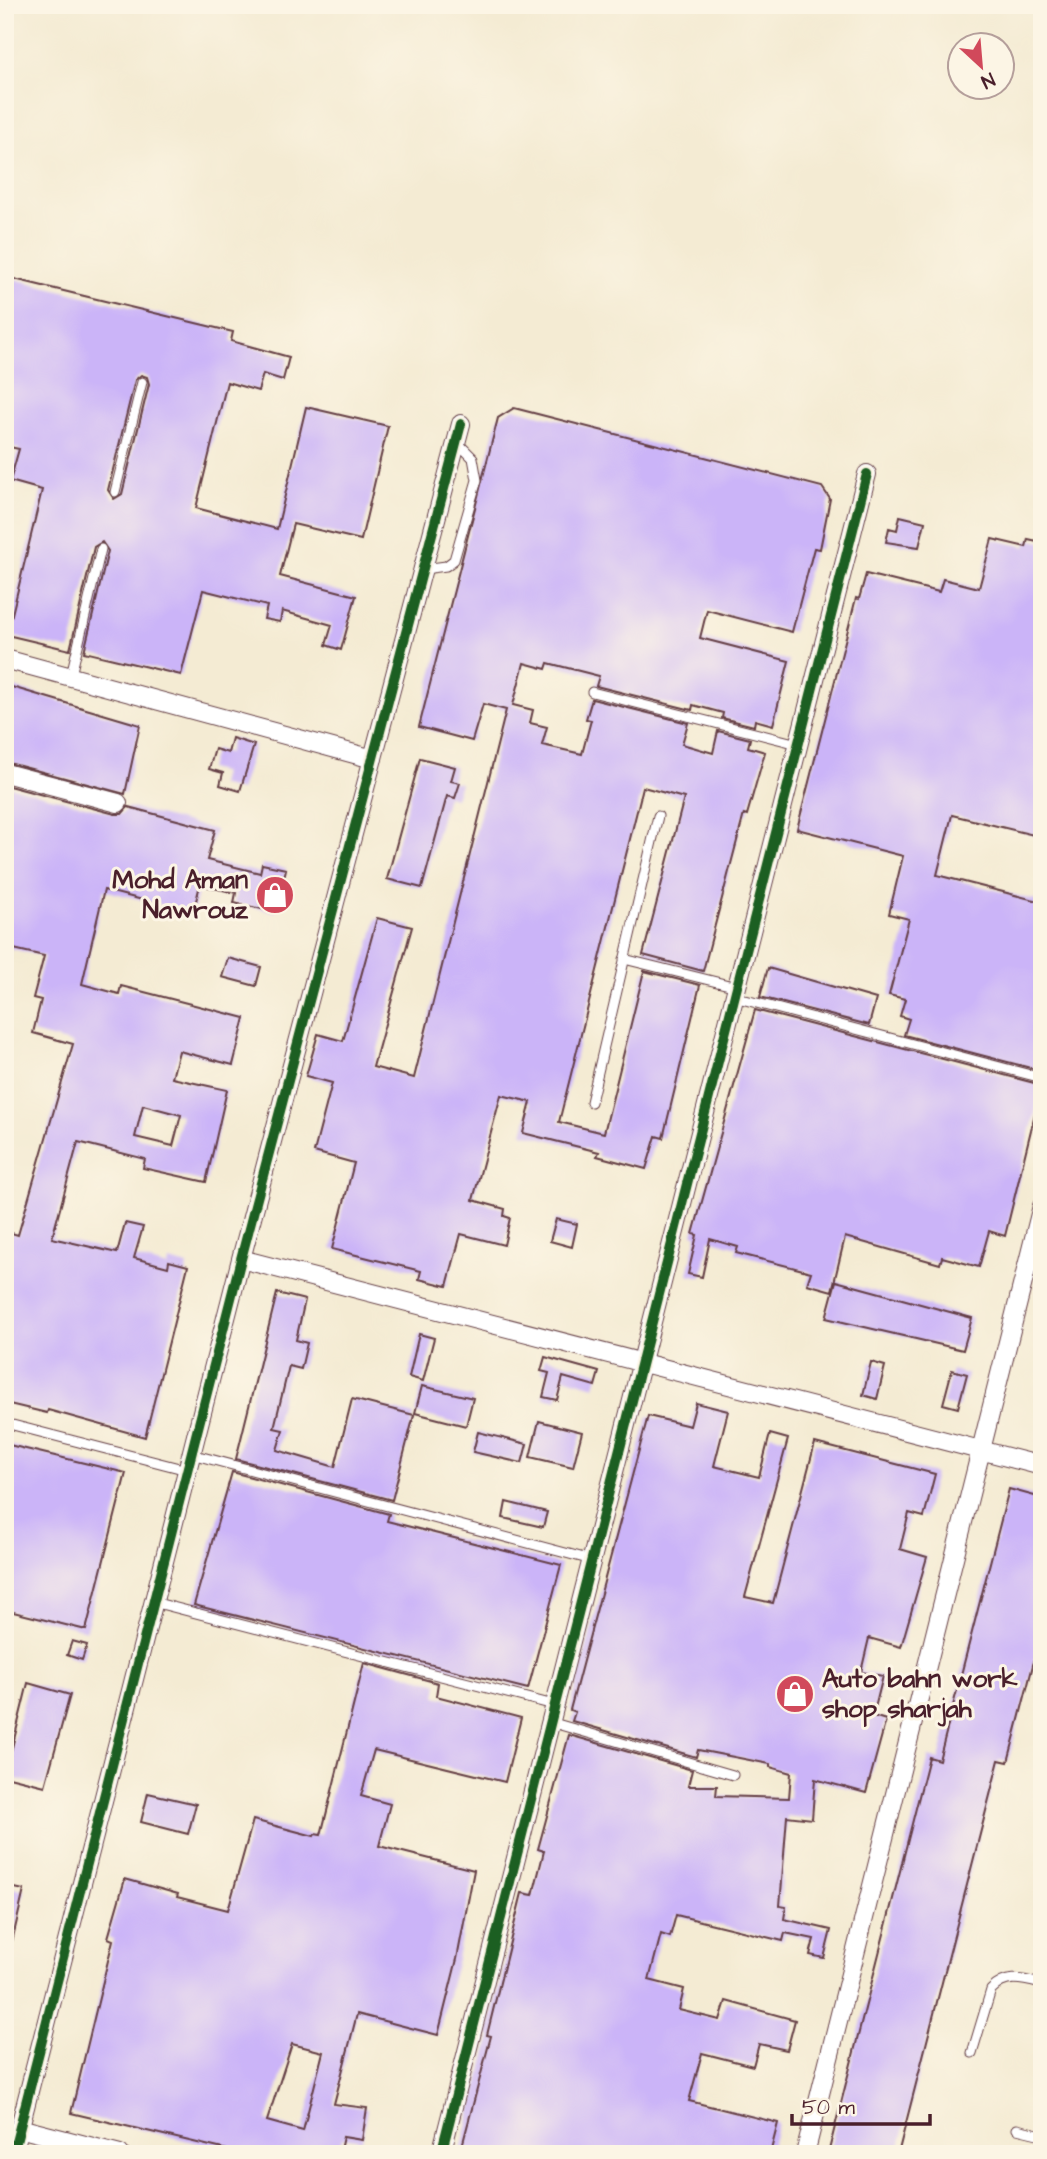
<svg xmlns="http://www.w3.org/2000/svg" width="1047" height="2159" viewBox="0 0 1047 2159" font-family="'Architects Daughter',sans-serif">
<rect width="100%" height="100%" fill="#fcf5e5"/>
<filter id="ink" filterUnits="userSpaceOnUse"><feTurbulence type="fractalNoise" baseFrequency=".0143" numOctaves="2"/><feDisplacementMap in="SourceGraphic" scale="14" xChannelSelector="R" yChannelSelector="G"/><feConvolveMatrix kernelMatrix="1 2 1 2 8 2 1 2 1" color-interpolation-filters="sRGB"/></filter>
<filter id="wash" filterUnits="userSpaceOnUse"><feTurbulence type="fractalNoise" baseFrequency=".00686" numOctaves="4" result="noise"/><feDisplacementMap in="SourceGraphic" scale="28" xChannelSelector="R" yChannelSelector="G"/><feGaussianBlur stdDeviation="1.57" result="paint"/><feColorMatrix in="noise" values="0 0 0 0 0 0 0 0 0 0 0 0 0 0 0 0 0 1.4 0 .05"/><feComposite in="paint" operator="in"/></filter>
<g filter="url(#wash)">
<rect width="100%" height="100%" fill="#f4ebd3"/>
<g id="blocks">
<path fill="#cbb4f8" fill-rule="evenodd" d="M10,278L233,332L231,341L289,357L283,380L263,374L258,391L227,382L196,508L277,529L306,407L388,426L361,540L293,524L280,576L356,596L341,650L326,645L332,625L282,611L280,622L264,619L267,606L203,590L181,675L84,652L108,551L102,542L94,547L70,650L7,635L42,490L10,481L19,449L5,446V294ZM141,375L147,377L149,384L122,494L114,499L108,490L135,380Z
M514,408L822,487L830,499L820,549L814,548L792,632L707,610L700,638L789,661L773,725L755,720L754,726L722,718L723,713L693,705L692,710L596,686L599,676L548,663L546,669L524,663L513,705L533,710L530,723L547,727L542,745L582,754L591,720L586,719L592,699L688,723L682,744L713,753L718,731L750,739L748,747L765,752L747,815L744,814L703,971L643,955L684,798L643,787L559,1122L604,1133L644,971L700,985L663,1138L656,1136L646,1169L597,1156L599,1152L523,1133L531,1102L501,1095L473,1200L505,1209L504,1216L510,1218L504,1245L461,1234L447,1286L419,1279L421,1271L332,1249L354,1163L314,1152L332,1083L306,1076L318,1034L343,1041L377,918L412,927L373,1067L414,1078L506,710L483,704L472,741L419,727L498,418Z
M900,516L925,522L919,547L886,542L889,528L897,530Z
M992,539L1026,547L1028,539L1042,542V837L952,815L937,875L1042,902V1071L904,1035L909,1019L900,1016L905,999L889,995L909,919L889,914L903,856L797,829L856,598L859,599L866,574L939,592L943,579L979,588Z
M5,685L140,725L125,794L5,762Z
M232,738L254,745L240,791L220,785L223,773L209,769L215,749L228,753Z
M420,758L455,767L451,781L460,783L455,798L447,796L422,888L387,879Z
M5,785L115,814H122L128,807L215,830L207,860L260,873L262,864L286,869L276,912L234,903L236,893L200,885L193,913L104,890L82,984L119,994L121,986L245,1018L233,1065L179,1051L172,1078L227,1090L206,1182L143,1168L145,1159L78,1142L52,1238L117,1253L125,1223L143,1227L134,1258L168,1267L169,1261L188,1266L145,1437L48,1410L47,1413L5,1403V1231L18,1235L73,1044L33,1033L41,1000L33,998L44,956L5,947ZM143,1105L181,1115L173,1146L135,1137Z
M228,958L261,967L256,986L222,977Z
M768,968L876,999L869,1025L760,997Z
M755,1010L1042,1085L1005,1236L989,1231L979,1267L942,1257L940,1264L845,1237L832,1291L807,1284L811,1272L736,1253L738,1247L710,1239L702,1277L688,1274L697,1235L693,1234Z
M556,1219L577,1224L572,1247L550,1241Z
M836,1281L972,1318L963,1350L826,1318Z
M277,1293L305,1300L296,1340L307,1343L301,1369L289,1366L274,1428L283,1430L277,1450L335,1467L352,1399L414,1415L392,1500L236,1459Z
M419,1334L434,1338L423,1381L409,1377Z
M545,1357L599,1372L595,1386L563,1377L557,1400L543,1397L549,1373L541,1371Z
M871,1362L885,1366L877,1399L863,1395Z
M952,1370L967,1374L958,1408L943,1404Z
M422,1386L473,1398L466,1426L415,1413Z
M696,1403L728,1411L714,1466L759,1477L770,1434L788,1439L745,1597L773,1603L815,1443L935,1474L924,1517L909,1513L900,1549L927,1557L901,1647L869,1638L861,1672L883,1676L873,1716L886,1720L866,1793L815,1779L812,1819L787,1816L780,1906L786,1907L784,1919L831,1930L824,1958L810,1955L814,1939L785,1933L783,1941L676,1915L670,1937L661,1934L649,1980L684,1989L679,2010L720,2020L726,2001L795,2020L787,2050L759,2044L753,2066L702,2053L689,2101L778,2123L770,2154H460L491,2036L487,2035L522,1893L533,1895L544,1851L538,1849L569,1735L692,1770L688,1786H717L716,1796L789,1798L791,1773L770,1767V1764L698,1750L696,1757L572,1721L575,1712L570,1710L648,1416L690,1426Z
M539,1421L582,1432L573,1467L530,1457Z
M478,1432L527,1444L522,1463L473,1452Z
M5,1444L126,1473L86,1630L5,1610Z
M232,1472L389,1514L387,1521L561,1565L528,1689L194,1605Z
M1009,1489L1042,1498V1630L1008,1762L999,1760L898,2154H828L929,1757L939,1760Z
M506,1502L547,1512L543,1527L503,1518Z
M72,1641L87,1645L82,1660L67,1655Z
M364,1663L438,1683L436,1696L521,1718L505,1782L374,1750L361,1796L390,1804L379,1846L474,1870L457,1959L438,2035L357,2014L334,2104L367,2108L362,2140L343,2137L339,2154H244L71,2113L113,1940L108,1938L125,1879L178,1894L177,1897L228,1910L253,1820L314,1836L315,1834L321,1835ZM292,2044L323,2052L303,2131L267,2121Z
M28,1683L70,1695L45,1786L5,1776Z
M148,1793L196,1804L188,1834L141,1822Z
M5,1886L24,1890L11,1946L5,1945Z"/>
</g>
</g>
<g filter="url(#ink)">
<use href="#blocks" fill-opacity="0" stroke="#643e44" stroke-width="2"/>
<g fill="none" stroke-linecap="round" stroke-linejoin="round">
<defs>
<path id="lane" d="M115,492L142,382
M424,569L446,566L454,560L477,480L473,458L457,442
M71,675L101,549
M592,692L798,744
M624,959L737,987
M734,997L1042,1078
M591,1102L658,816
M5,1423L187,1470
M191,1454L592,1560
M153,1602L554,1705
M550,1722L733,1775
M972,2053L991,1990C1006,1974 1022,1979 1042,1984
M1017,2129L1042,2135"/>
<path id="street" d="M5,659L373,759
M5,773L118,803
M241,1259L1042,1466
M19,2128L120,2154
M13,2154L241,1259L461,424
M441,2154L867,474
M805,2154L1042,1206"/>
</defs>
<use href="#lane" stroke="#643e44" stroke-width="11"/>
<use href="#street" stroke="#643e44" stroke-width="20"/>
<use href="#lane" stroke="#fff" stroke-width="9"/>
<use href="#street" stroke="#fff" stroke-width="18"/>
<defs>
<path id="cycleway" d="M13,2154L241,1259L461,424
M441,2154L867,474"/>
</defs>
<use href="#cycleway" stroke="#fcf5e5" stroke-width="15"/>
<use href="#cycleway" stroke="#1b5e20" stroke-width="10"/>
</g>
</g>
<defs>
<symbol id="shop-disc" viewBox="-11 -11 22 22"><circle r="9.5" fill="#d1495b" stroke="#fcf5e5"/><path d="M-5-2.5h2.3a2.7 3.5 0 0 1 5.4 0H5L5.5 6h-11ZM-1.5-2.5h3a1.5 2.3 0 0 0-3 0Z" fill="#fff"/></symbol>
</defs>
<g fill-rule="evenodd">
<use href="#shop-disc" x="253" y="873" width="44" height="44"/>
<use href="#shop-disc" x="773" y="1672" width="44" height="44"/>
</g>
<g text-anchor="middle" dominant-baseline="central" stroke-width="6" stroke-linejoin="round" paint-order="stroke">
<g font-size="26" font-weight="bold" fill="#4a1f2b" stroke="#fcf5e5" text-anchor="end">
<text x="248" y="880">Mohd Aman<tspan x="248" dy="30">Nawrouz</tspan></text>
<text x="822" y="1679" text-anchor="start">Auto bahn work<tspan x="822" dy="30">shop sharjah</tspan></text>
</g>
</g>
<rect width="1047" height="2159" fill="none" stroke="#fcf5e5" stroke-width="28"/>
<g transform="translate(981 66) rotate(154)"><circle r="33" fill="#fcf5e5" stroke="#b59f9b" stroke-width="2"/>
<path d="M0-5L12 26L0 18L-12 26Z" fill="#d1495b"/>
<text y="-10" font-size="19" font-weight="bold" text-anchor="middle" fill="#4a1f2b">N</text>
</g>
<path d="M792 2114v10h138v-10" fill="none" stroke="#4a1f2b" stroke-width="3.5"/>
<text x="802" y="2114" font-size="21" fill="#4a1f2b" stroke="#fcf5e5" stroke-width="5" paint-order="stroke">50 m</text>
</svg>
